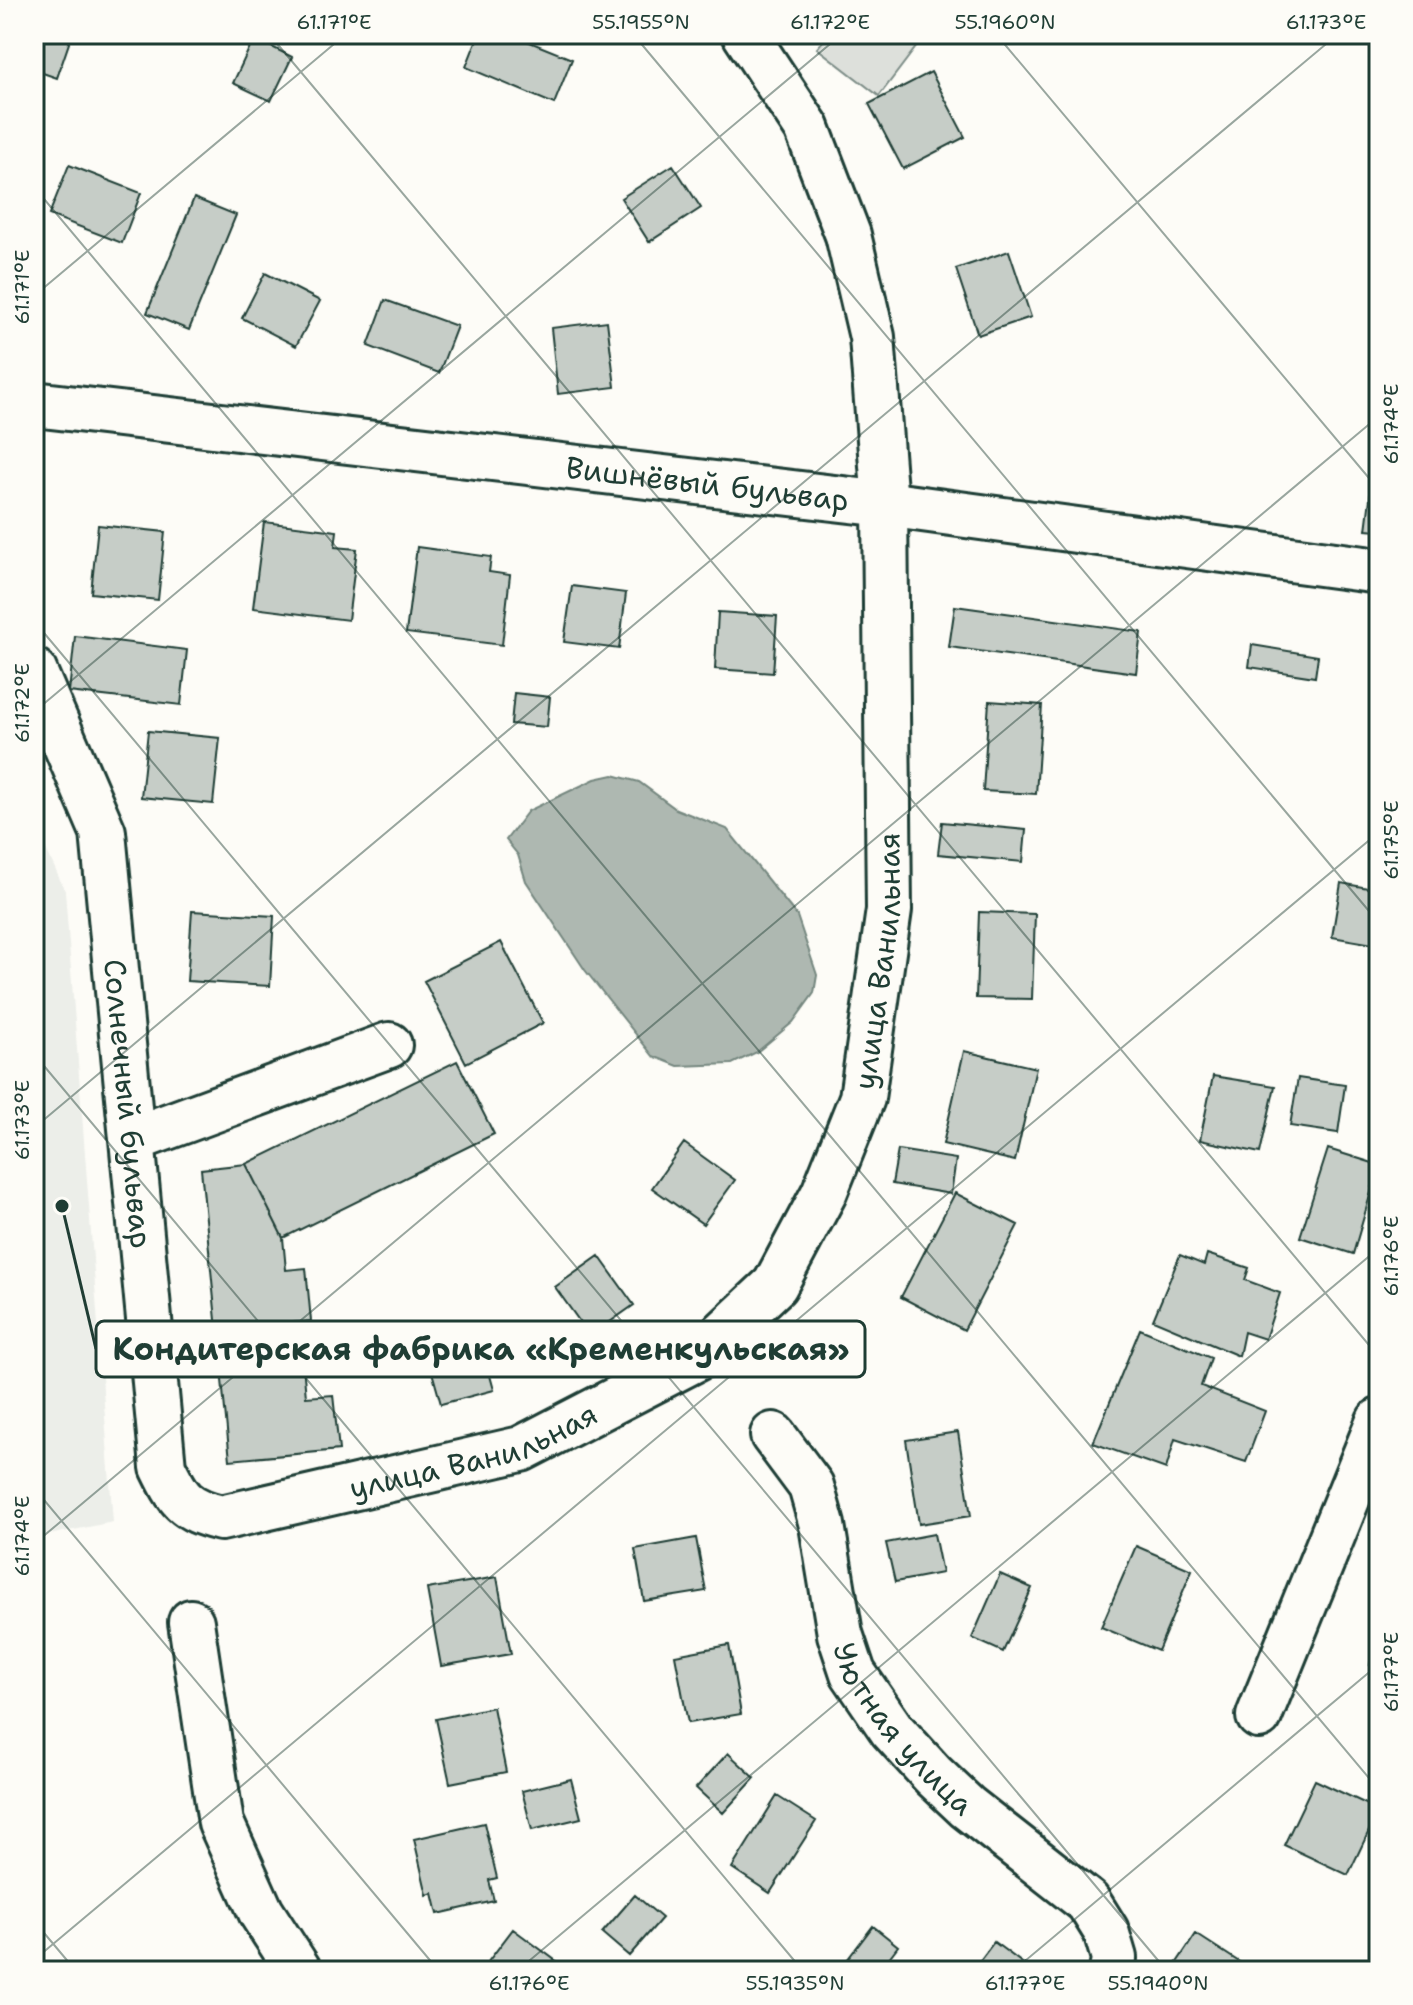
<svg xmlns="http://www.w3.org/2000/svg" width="1413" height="2005" viewBox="0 0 1413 2005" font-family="'Shantell Sans',sans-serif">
<rect width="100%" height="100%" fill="#fdfcf7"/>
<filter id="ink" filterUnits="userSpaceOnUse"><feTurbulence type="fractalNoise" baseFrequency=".0125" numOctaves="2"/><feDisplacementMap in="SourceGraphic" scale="16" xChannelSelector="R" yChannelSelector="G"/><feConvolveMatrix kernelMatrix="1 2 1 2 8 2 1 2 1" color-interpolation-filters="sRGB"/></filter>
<g filter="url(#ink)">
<path fill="#eceee9" d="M34,822L65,891L113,1522L34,1538Z"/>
<path fill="#dde0db" stroke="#7e8e88" stroke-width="2" d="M829,34H926L879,96L817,48Z"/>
<path fill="#aeb8b1" stroke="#75877f" stroke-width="2" d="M613,775L639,782L676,809L727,829L797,916L817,975L814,993L793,1022L757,1052L732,1064L678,1066L653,1056L585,970L526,881L518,855L506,840L528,811L595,779Z"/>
<path fill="#c6cdc7" stroke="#1f3d34" stroke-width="2" d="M34,34H54L70,40L57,78L34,70Z
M479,34H510L572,59L554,104L466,67Z
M254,38L292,57L271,101L233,83Z
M931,72L965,137L903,169L869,104Z
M69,165L141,193L122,243L49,215Z
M673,165L701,208L649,242L621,198Z
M194,198L236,215L189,330L147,313Z
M1009,251L1031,317L978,335L956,269Z
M265,273L320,301L296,346L242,318Z
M385,300L457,326L439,373L368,346Z
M607,321L615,387L558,394L551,328Z
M1372,483L1379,484V531L1366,530Z
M264,522L337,531L335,547L357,549L348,620L253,608Z
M98,525L165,532L158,600L91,593Z
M417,547L491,557L489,572L510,575L502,645L406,633Z
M572,586L626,593L619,649L564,642Z
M955,606L1141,632L1136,673L949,647Z
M718,612L777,616L773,673L715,669Z
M75,636L187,650L181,705L69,692Z
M1252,645L1318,656L1315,677L1249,667Z
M1378,691H1379V753L1373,752Z
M514,693L550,697L547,727L511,724Z
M989,701L1042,705L1036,794L983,791Z
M148,731L220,738L213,804L141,797Z
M942,822L1026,830L1023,862L938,854Z
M1341,883L1379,890V945L1332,937Z
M192,911L274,916L270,986L187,981Z
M979,912L1035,914L1032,999L976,998Z
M501,942L543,1023L466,1063L424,981Z
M964,1051L1036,1068L1015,1161L943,1144Z
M457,1061L494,1134L283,1238L246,1164Z
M1213,1076L1275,1086L1260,1153L1200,1140Z
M1298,1078L1345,1085L1338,1133L1290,1126Z
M684,1143L735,1180L703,1224L652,1188Z
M1328,1149L1379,1165L1353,1254L1300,1237Z
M898,1150L956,1159L951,1194L892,1184Z
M246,1164L283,1238L286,1270L306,1268L311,1321L217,1330L201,1169Z
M955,1193L1018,1225L964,1330L901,1297Z
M1207,1254L1249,1268L1245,1280L1280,1293L1265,1339L1244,1332L1239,1356L1153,1320L1180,1255L1204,1265Z
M599,1256L634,1305L590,1336L555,1287Z
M299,1322L306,1397L333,1395L339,1450L230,1460L217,1330Z
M1140,1329L1211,1358L1201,1386L1265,1411L1246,1462L1175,1439L1166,1469L1093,1443Z
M478,1332L494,1390L441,1404L425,1347Z
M958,1432L971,1516L919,1524L906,1440Z
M934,1534L942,1573L895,1582L886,1543Z
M696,1538L706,1591L644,1601L635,1549Z
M1136,1546L1192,1570L1158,1651L1101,1627Z
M1000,1574L1032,1588L1003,1652L972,1638Z
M497,1577L511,1654L441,1666L427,1589Z
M1379,1626V1667L1370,1665Z
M729,1645L741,1714L688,1723L675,1655Z
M493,1707L506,1772L450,1783L436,1719Z
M728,1753L755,1778L723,1813L696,1788Z
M571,1779L581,1818L532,1830L522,1791Z
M1315,1780L1379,1810L1348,1875L1284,1845Z
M777,1796L816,1821L770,1893L732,1868Z
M484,1823L497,1878L489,1880L494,1901L438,1914L433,1893L427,1895L414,1839Z
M635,1895L662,1918L629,1956L602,1933Z
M873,1926L898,1946L879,1971H863L847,1960Z
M513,1929L559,1963L553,1971H481Z
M1196,1934L1253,1971H1180L1174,1967Z
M994,1942L1033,1971H972Z"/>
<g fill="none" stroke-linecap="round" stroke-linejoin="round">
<defs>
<g id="minor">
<path id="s1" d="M34,404L885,504L1379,571"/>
<path id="s2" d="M34,671L103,832L163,1467C179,1500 184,1509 221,1518L521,1449L697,1358L775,1285L824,1193L862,1098L889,910L885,504L872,337L848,235L807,128L745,34"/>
<path d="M134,1139L389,1045"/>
<path id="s3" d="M773,1435L811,1486L822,1525L840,1634L853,1673L892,1730L933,1775L967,1807L1088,1902L1106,1931L1114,1958L1112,1971"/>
<path d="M191,1622L221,1823L261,1912L299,1971"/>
<path d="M1259,1716L1379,1421"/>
</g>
</defs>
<use href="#minor" stroke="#1f3d34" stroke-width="50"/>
<use href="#minor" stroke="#fdfcf7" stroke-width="44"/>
</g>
</g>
<path fill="none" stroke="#1f3d34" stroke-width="2" stroke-opacity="0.45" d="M269,34L1379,1357M633,34L1379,923M996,34L1379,490M1360,34L1379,56M34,187L1379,1790M34,296L346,34M34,621L1167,1971M34,712L842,34M34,1054L803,1971M34,1128L1338,34M34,1488L439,1971M34,1544L1379,416M34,1921L76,1971M34,1960L1379,832M517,1971L1379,1248M1013,1971L1379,1664"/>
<g text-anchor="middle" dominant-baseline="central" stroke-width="6" stroke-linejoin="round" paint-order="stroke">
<g font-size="30" fill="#1f3d34" stroke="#fdfcf7">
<text stroke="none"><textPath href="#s1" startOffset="678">Вишнёвый бульвар</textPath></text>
<text stroke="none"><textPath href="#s2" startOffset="1852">улица Ванильная</textPath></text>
<text stroke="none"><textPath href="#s2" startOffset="448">Солнечный бульвар</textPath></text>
<text stroke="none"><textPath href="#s2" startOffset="1156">улица Ванильная</textPath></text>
<text stroke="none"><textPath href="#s3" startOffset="330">Уютная улица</textPath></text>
</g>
</g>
<path fill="none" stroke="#1f3d34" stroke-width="3" d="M62 1206L96 1349"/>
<circle fill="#1f3d34" stroke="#fdfcf7" stroke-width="3" cx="62" cy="1206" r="8"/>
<rect fill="#fdfcf7" stroke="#1f3d34" stroke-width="3" x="96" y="1321" width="769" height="56" rx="8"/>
<g font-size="32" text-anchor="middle" font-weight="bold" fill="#1f3d34">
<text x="481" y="1360">Кондитерская фабрика «Кременкульская»</text>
</g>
<rect width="1413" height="2005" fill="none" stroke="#fdfcf7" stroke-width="88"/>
<rect x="44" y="44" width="1325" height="1917" fill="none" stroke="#1f3d34" stroke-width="3"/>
<g font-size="20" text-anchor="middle" fill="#1f3d34">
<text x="334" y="29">61.171°E</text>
<text x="641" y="29">55.1955°N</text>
<text x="830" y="29">61.172°E</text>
<text x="1005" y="29">55.1960°N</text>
<text x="1326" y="29">61.173°E</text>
<text transform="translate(22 287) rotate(-90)" y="7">61.171°E</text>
<text transform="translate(1391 424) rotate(-90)" y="7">61.174°E</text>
<text transform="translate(22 703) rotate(-90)" y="7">61.172°E</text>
<text transform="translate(1391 840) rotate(-90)" y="7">61.175°E</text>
<text transform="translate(22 1120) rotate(-90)" y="7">61.173°E</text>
<text transform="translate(1391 1256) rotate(-90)" y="7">61.176°E</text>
<text transform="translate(22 1536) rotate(-90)" y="7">61.174°E</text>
<text transform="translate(1391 1672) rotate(-90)" y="7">61.177°E</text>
<text x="529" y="1990">61.176°E</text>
<text x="795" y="1990">55.1935°N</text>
<text x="1025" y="1990">61.177°E</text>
<text x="1158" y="1990">55.1940°N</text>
</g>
</svg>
